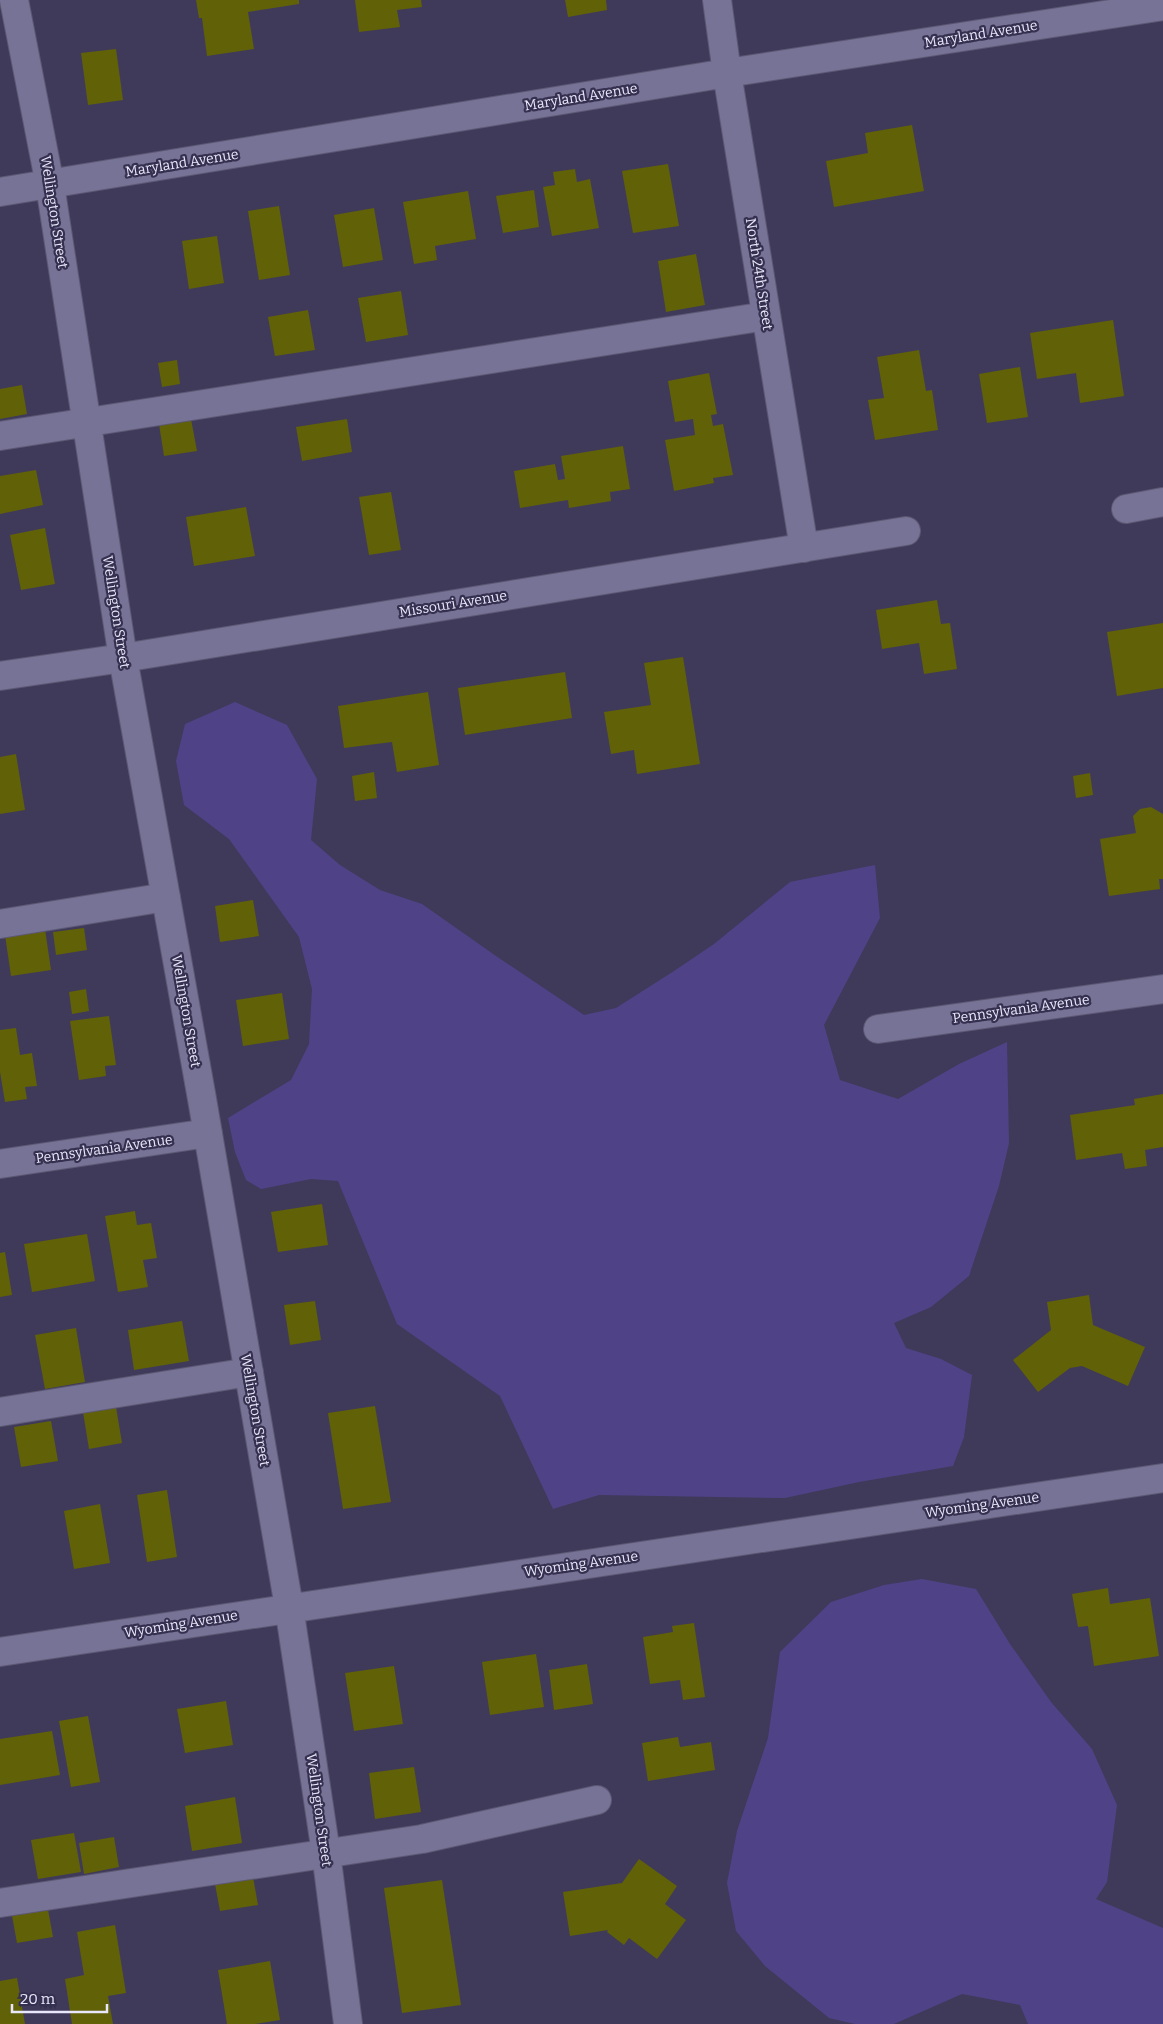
<svg xmlns="http://www.w3.org/2000/svg" width="1163" height="2024" viewBox="0 0 1163 2024" font-family="Bitter,serif">
<rect width="100%" height="100%" fill="#3f3a5a"/>
<path fill="#504287" d="M235,702L287,725L317,779L311,840L340,865L380,890L422,904L496,956L584,1015L616,1008L674,971L714,944L790,882L875,865L880,918L824,1025L840,1080L898,1099L959,1064L1007,1042L1009,1143L999,1186L969,1276L931,1307L894,1323L906,1348L941,1359L972,1375L964,1437L953,1466L859,1482L785,1498L599,1495L553,1509L500,1396L397,1324L338,1181L311,1179L261,1189L246,1180L235,1152L228,1118L291,1080L309,1044L312,989L299,937L229,839L184,805L176,761L185,724Z
M922,1579L976,1589L1010,1644L1051,1702L1092,1749L1117,1805L1107,1882L1096,1899L1163,1928V2024H1028L1020,2005L962,1994L894,2024H855L829,2018L765,1966L736,1931L727,1883L737,1831L768,1738L780,1652L831,1602L884,1585Z"/>
<path fill="#616108" d="M196,0H299V4L248,12L254,49L207,56L202,18H199Z
M355,0H421L422,7L397,10L400,27L359,32Z
M565,0H606L607,10L568,17Z
M116,49L123,100L88,105L81,53Z
M912,125L924,191L834,207L826,161L868,153L865,133Z
M668,164L679,226L633,233L622,171Z
M575,169L577,182L590,179L599,228L552,236L543,187L555,185L553,172Z
M534,190L539,227L503,233L496,196Z
M468,191L476,239L435,246L437,260L414,264L403,202Z
M279,206L290,275L259,280L248,211Z
M374,208L383,260L343,267L334,215Z
M217,236L224,283L189,289L182,241Z
M696,254L705,305L666,312L658,261Z
M401,291L408,335L366,342L358,298Z
M308,310L315,350L275,356L268,317Z
M1113,320L1124,396L1080,403L1076,373L1037,379L1030,333Z
M919,350L926,391L932,390L938,430L875,440L868,400L884,398L877,357Z
M177,360L180,384L162,387L158,363Z
M1020,367L1028,417L987,423L979,374Z
M709,373L717,414L711,415L713,426L723,424L733,475L713,478L714,483L674,491L665,440L695,435L693,419L675,422L668,381Z
M22,385L27,414L0,419V389Z
M191,419L197,451L164,456L159,424Z
M347,419L352,452L302,461L296,427Z
M623,446L630,489L610,492L611,501L569,508L568,500L520,508L514,471L555,464L558,480L565,479L561,456Z
M36,470L43,505L0,514V476Z
M391,492L401,550L369,555L359,497Z
M246,507L255,556L194,566L186,517Z
M45,528L55,584L21,590L10,535Z
M937,600L941,624L950,623L957,669L924,674L919,643L882,649L876,610Z
M1163,623V688L1117,696L1107,632Z
M683,657L700,764L637,774L634,750L611,754L604,712L651,705L644,663Z
M565,672L572,718L465,735L458,688Z
M428,692L439,765L397,772L392,742L344,748L338,706Z
M16,754L25,810L0,814V757Z
M374,772L377,798L355,801L352,776Z
M1090,773L1093,795L1076,798L1073,776Z
M1151,807L1163,814V879H1159L1160,889L1109,896L1100,839L1136,833L1133,816L1140,809Z
M253,900L259,936L220,942L215,906Z
M84,928L87,950L56,955L53,932Z
M45,929L51,970L11,976L5,935Z
M86,989L89,1011L72,1014L69,992Z
M282,993L289,1039L243,1046L236,1000Z
M109,1016L116,1065L105,1066L106,1076L79,1080L70,1021Z
M16,1028L20,1055L32,1053L37,1086L25,1087L27,1099L5,1102L0,1072V1030Z
M1163,1094V1147L1145,1150L1147,1166L1125,1169L1122,1153L1076,1160L1070,1115L1135,1105L1134,1099Z
M322,1204L328,1245L278,1252L271,1212Z
M135,1211L137,1225L151,1223L157,1258L143,1260L148,1287L118,1292L105,1216Z
M87,1234L95,1281L32,1292L24,1244Z
M5,1252L12,1295L0,1297V1253Z
M1089,1295L1093,1325L1145,1347L1128,1386L1082,1366L1070,1368L1038,1392L1013,1360L1051,1330L1047,1302Z
M315,1301L321,1340L290,1345L284,1305Z
M182,1321L189,1361L134,1370L128,1330Z
M76,1328L85,1382L45,1389L35,1335Z
M375,1406L391,1502L343,1509L328,1413Z
M116,1407L122,1443L89,1449L83,1412Z
M51,1421L58,1461L21,1467L14,1427Z
M167,1490L177,1557L147,1562L137,1495Z
M100,1504L110,1563L74,1569L64,1511Z
M1108,1588L1110,1604L1150,1598L1159,1656L1094,1666L1088,1626L1078,1627L1072,1594Z
M694,1623L705,1697L683,1700L680,1680L650,1684L643,1637L673,1632L672,1626Z
M536,1654L544,1707L490,1715L482,1662Z
M587,1664L593,1704L554,1710L549,1670Z
M394,1666L403,1724L354,1731L345,1673Z
M226,1701L233,1745L185,1753L177,1709Z
M88,1716L100,1782L71,1787L59,1721Z
M52,1731L60,1775L0,1785V1739Z
M678,1737L680,1747L711,1742L715,1770L648,1781L642,1743Z
M414,1767L421,1812L375,1819L369,1773Z
M235,1797L242,1843L192,1851L185,1806Z
M74,1833L81,1872L38,1879L31,1840Z
M114,1837L119,1867L84,1874L79,1843Z
M639,1859L677,1886L665,1904L686,1920L657,1959L629,1938L624,1945L607,1932L608,1930L570,1936L563,1892L622,1883Z
M253,1877L258,1905L220,1911L215,1884Z
M442,1880L461,2005L402,2013L384,1888Z
M47,1904L53,1937L17,1943L11,1910Z
M115,1925L126,1993L108,1996L113,2024H72L65,1979L84,1975L77,1932Z
M270,1961L280,2020L255,2024H227L218,1970Z
M17,1978L25,2024H0V1981Z"/>
<g fill="none" stroke-linecap="round" stroke-linejoin="round">
<defs>
<path id="minor" d="M14,0L50,185L123,658L202,1099L289,1607L326,1853L348,2024
M717,0L727,73L804,548
M0,192L727,73L1163,6
M0,436L766,316
M1126,509L1163,502
M0,676L123,658L906,531
M0,924L166,897
M878,1029L1163,989
M0,1164L208,1133
M0,1412L249,1372
M0,1652L1163,1478
M0,1903L422,1839L597,1800"/>
</defs>
<use href="#minor" stroke="#5c5873" stroke-width="30"/>
<use href="#minor" stroke="#777396" stroke-width="28"/>
</g>
<g text-anchor="middle" dominant-baseline="central" stroke-width="4.5" stroke-linejoin="round" paint-order="stroke">
<g font-size="14" fill="#e8e7fb" stroke="#35304f">
<text transform="translate(981 34) rotate(-9)">Maryland Avenue</text>
<text transform="translate(581 97) rotate(-9)">Maryland Avenue</text>
<text transform="translate(182 163) rotate(-9)">Maryland Avenue</text>
<text transform="translate(54 212) rotate(81)">Wellington Street</text>
<text transform="translate(759 274) rotate(81)">North 24th Street</text>
<text transform="translate(453 604) rotate(-9)">Missouri Avenue</text>
<text transform="translate(116 612) rotate(81)">Wellington Street</text>
<text transform="translate(1021 1009) rotate(-8)">Pennsylvania Avenue</text>
<text transform="translate(186 1011) rotate(80)">Wellington Street</text>
<text transform="translate(104 1149) rotate(-8)">Pennsylvania Avenue</text>
<text transform="translate(255 1410) rotate(80)">Wellington Street</text>
<text transform="translate(982 1505) rotate(-8)">Wyoming Avenue</text>
<text transform="translate(581 1564) rotate(-8)">Wyoming Avenue</text>
<text transform="translate(181 1624) rotate(-9)">Wyoming Avenue</text>
<text transform="translate(319 1810) rotate(82)">Wellington Street</text>
</g>
</g>
<path d="M12 2004v8h95v-8" fill="none" stroke="#e8e7fb" stroke-width="2.5"/>
<text x="20" y="2004" font-size="15" fill="#e8e7fb" stroke="#35304f" stroke-width="4" paint-order="stroke">20 m</text>
</svg>
